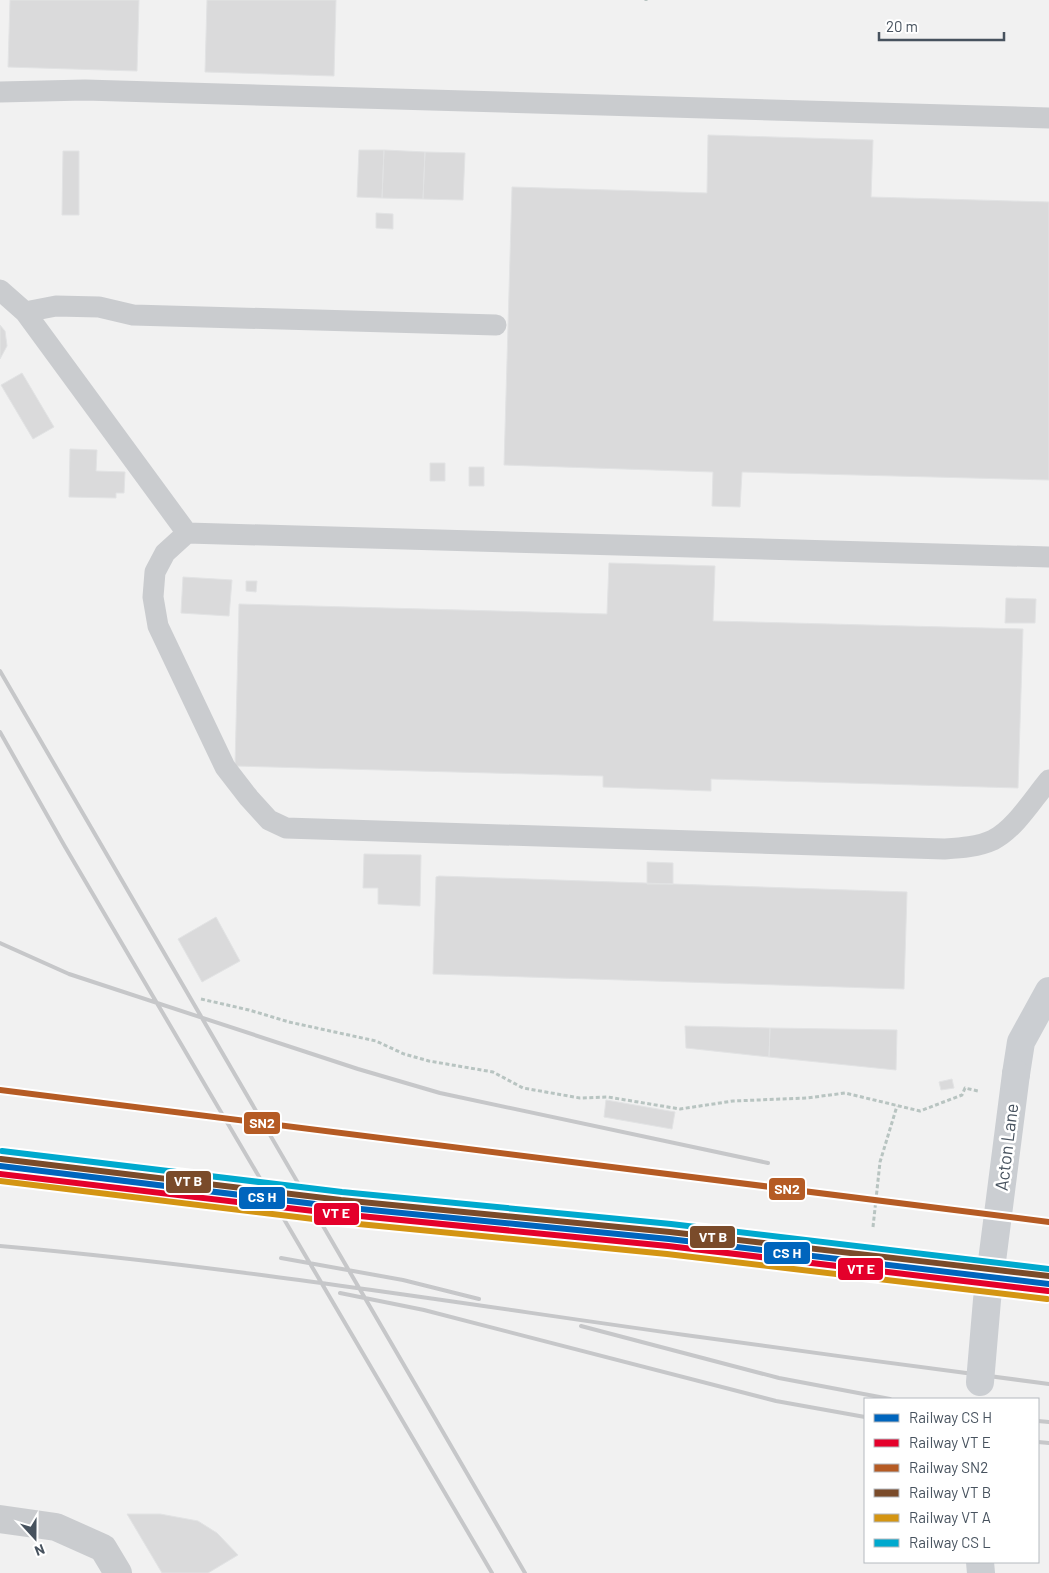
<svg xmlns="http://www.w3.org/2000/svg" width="1049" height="1573" viewBox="0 0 1049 1573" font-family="Barlow,sans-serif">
<rect width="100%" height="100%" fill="#f1f1f1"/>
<path fill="#dadadb" stroke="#e2e3e4" d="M10,0H139L137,71L8,67Z
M207,0H336L334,76L205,72Z
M708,135L873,140L871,197L1049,202V480L742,472L740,507L712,506L713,472L504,465L512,187L707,193Z
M359,150H384L382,198L357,197Z
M384,150L425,152L423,199L382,198Z
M63,151H79V215H62Z
M425,152L465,153L463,200L423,199Z
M376,213L393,214V229L376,228Z
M0,325L5,331L7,346L0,359Z
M22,373L54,427L33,439L1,385Z
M70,449L97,450L96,471L125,472L124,493H116V498L69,497Z
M430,463H445V481H430Z
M469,467H484V486H469Z
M609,563L715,566L713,621L1023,629L1018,788L711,779V791L603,787V776L235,766L239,604L607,614Z
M183,577L232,580L229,616L181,613Z
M246,581H257L256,592L246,591Z
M1006,598L1036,599L1035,623H1005Z
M364,854L421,855L420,906L378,904V888H363Z
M647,862L673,863V884H647Z
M439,876L907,892L904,989L433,974L436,877Z
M216,917L240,961L202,982L178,939Z
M685,1026L770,1028L769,1057L686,1048Z
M770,1028L897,1030L896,1070L769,1057Z
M952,1079L954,1088L941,1090L939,1082Z
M606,1100L675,1112L672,1129L604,1117Z
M127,1514H160L198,1521L217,1533L238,1555L208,1573H162Z"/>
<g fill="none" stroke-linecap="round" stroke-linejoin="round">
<path stroke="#b8c4c1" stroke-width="3" stroke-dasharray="4 2.5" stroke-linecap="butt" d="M646,1V0
M201,999L249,1010L289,1022L376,1041L404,1054L429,1061L493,1072L523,1088L580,1098L608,1097L680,1109L733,1101L807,1098L845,1093L920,1111L962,1095L965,1088L978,1091
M873,1227L880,1162L897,1106"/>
<path stroke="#cacccf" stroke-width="21" d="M0,92L85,90L1049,118
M0,290L25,312L56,306L99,307L133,315L496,325
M25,312L187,533L1049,557
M187,533L165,553L155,572L153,597L158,626L225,767L249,798L269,820L286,828L944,849C960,848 978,847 993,840C1015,829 1033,799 1049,780"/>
<path stroke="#cacccf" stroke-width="28" d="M0,1519L56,1527L103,1548L118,1573"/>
<path stroke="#cbced2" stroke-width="28" d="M1016,1074L1021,1042L1049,991
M980,1562L981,1573"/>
<path stroke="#c6c7c9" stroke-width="4" d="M0,671L525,1573
M0,732L64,845L492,1573
M0,943L69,974L358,1069L440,1093L768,1163
M0,1246C230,1266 457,1303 685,1335C806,1352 928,1368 1049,1384
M281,1258L403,1280L479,1299
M340,1293L424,1310L776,1401L865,1417
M581,1326L779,1378L890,1399
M1038,1421L1049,1422
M1038,1442L1049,1443"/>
<path stroke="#cbced2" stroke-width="28" d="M980,1382L987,1300L1016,1074"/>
<defs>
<path id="rail-1" d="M0,1166L340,1207L669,1239L1049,1284"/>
<path id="rail-2" d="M0,1174L339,1214L668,1246L1048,1291"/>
<path id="rail-3" d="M0,1090L1049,1222"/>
<path id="rail-4" d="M1,1159L341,1200L670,1232L1049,1276"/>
<path id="rail-5" d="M0,1181L338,1222L667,1254L1047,1299"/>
<path id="rail-6" d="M2,1151L342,1192L671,1224L1049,1269"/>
</defs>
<use href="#rail-1" stroke="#fff" stroke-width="10"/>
<use href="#rail-2" stroke="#fff" stroke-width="10"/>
<use href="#rail-3" stroke="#fff" stroke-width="10"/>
<use href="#rail-4" stroke="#fff" stroke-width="10"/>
<use href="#rail-5" stroke="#fff" stroke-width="10"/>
<use href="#rail-6" stroke="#fff" stroke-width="10"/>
<use href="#rail-1" stroke="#0065bd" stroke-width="6"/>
<use href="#rail-2" stroke="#e4002b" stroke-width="6"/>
<use href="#rail-3" stroke="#b55b24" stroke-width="6"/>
<use href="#rail-4" stroke="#7a4b2a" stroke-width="6"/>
<use href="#rail-5" stroke="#d49513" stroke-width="6"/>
<use href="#rail-6" stroke="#00a9ce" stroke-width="6"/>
</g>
<g text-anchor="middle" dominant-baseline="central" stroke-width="5" stroke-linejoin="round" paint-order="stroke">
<g font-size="18" fill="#47525e" stroke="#fff">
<text transform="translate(1006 1147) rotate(-83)">Acton Lane</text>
</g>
</g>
<g stroke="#fff" stroke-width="2">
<rect x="243" y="1111" width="38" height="24" rx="5" fill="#b55b24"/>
<rect x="165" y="1170" width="47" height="24" rx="5" fill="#7a4b2a"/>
<rect x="768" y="1177" width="38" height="24" rx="5" fill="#b55b24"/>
<rect x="238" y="1186" width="48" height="24" rx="5" fill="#0065bd"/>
<rect x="313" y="1202" width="47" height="24" rx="5" fill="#e4002b"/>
<rect x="689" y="1225" width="47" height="24" rx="5" fill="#7a4b2a"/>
<rect x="763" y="1241" width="48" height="24" rx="5" fill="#0065bd"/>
<rect x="837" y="1257" width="47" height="24" rx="5" fill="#e4002b"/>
</g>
<g font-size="14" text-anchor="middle" font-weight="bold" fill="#fff">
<text x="262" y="1128">SN2</text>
<text x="188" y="1186">VT B</text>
<text x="787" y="1194">SN2</text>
<text x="262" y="1202">CS H</text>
<text x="336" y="1218">VT E</text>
<text x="713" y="1242">VT B</text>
<text x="787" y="1258">CS H</text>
<text x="861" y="1274">VT E</text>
</g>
<rect x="864" y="1398" width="175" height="165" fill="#ffffff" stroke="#b5babf"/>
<rect x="874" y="1414" width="25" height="8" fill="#0065bd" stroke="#b5babf"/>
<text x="909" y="1423" font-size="15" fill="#47525e">Railway CS H</text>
<rect x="874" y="1439" width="25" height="8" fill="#e4002b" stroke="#b5babf"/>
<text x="909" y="1448" font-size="15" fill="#47525e">Railway VT E</text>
<rect x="874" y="1464" width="25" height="8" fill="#b55b24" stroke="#b5babf"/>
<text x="909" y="1473" font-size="15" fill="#47525e">Railway SN2</text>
<rect x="874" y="1489" width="25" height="8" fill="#7a4b2a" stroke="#b5babf"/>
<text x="909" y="1498" font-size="15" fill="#47525e">Railway VT B</text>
<rect x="874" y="1514" width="25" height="8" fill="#d49513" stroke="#b5babf"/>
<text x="909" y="1523" font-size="15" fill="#47525e">Railway VT A</text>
<rect x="874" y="1539" width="25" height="8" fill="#00a9ce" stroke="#b5babf"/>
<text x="909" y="1548" font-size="15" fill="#47525e">Railway CS L</text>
<g transform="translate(35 1538) rotate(159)" stroke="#ffffff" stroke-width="4" paint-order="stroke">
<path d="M0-4L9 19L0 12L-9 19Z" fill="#47525e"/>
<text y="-8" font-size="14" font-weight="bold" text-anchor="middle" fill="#47525e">N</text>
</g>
<path d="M879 32v8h125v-8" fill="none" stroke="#47525e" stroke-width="2.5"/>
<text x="886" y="32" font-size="15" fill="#47525e" stroke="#ffffff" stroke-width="4" paint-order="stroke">20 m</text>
</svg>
